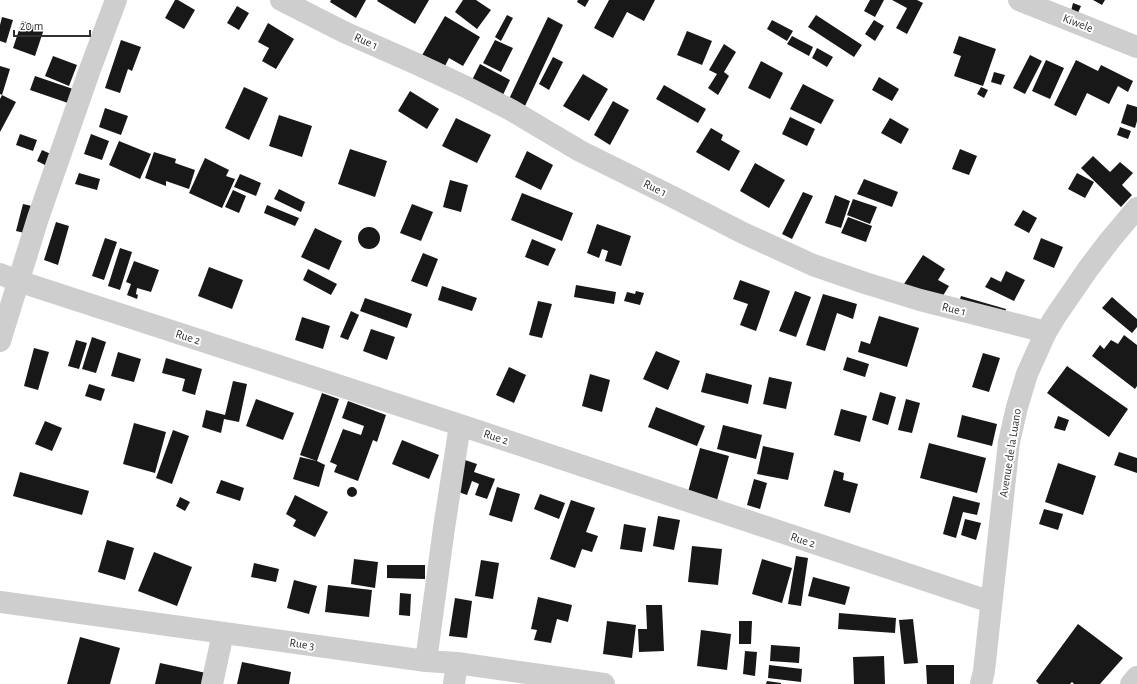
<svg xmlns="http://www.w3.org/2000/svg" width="1137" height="684" viewBox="0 0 1137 684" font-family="'Alegreya Sans',sans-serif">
<rect width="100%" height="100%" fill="#fff"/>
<path fill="#181818" d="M175,0H178L195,10L184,29L165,18Z
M331,0H366L356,18L330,2Z
M378,0H429L415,24L377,1Z
M463,0H476L491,10L477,29L455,12Z
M578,0H589L585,7L577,2Z
M609,0H655L644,21L627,12L613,38L594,28Z
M870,0H884L875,17L864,11Z
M892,0H917L923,3L907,34L896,28L907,8Z
M1093,0H1105L1102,5Z
M1073,3L1081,6L1078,13L1071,11Z
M237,6L249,13L239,30L227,23Z
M507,15L513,18L501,41L495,37Z
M816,15L862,45L854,57L808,27Z
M445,16L480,37L463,66L449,58L443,70L421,57Z
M2,17L13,20L6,43L0,41V25Z
M548,17L563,25L525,106L509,99Z
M772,20L793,31L787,41L767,29Z
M874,20L884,26L875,41L865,34Z
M22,21L44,29L35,56L13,48Z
M268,23L294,39L276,69L262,61L269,48L258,42Z
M687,31L712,41L702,65L677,55Z
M792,36L813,47L809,56L787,44Z
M959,36L996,49L983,86L954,76L961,56L953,53Z
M121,40L141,47L132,71L128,69L120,93L105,88Z
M495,40L513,48L501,72L483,63Z
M724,44L736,52L724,72L729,76L718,95L708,88L717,74L709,70Z
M817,48L833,57L827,67L812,58Z
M1030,55L1042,61L1025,94L1013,88Z
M53,56L77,65L69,86L45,76Z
M553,57L563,62L549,90L539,84Z
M1046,60L1064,68L1050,99L1032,91Z
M1076,60L1098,71L1101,65L1133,81L1128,92L1118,86L1109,104L1087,93L1076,116L1054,105Z
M761,61L783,73L770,99L748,88Z
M480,64L510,80L502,97L471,82Z
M0,66L10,69L2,95L0,94Z
M994,72L1005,75L1001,85L991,82Z
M583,74L608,89L589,121L563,106Z
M35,76L76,90L71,104L30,90Z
M879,77L899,89L892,101L872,90Z
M803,84L834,100L821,124L790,109Z
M664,85L706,109L698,123L656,99Z
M244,87L268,98L249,140L225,128Z
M981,87L988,90L984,98L977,94Z
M410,91L439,109L427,129L398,111Z
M2,95L16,102L0,132V99Z
M613,101L629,110L610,145L594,135Z
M1127,104L1137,107V121L1135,128L1121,123Z
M105,108L128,116L121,135L99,127Z
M279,115L312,126L302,157L269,146Z
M790,117L815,129L807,146L782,134Z
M456,118L491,135L477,163L442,146Z
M890,118L909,129L901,144L881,133Z
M1120,127L1131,131L1128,139L1117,135Z
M711,128L723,135L721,140L740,151L729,171L696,152Z
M20,134L37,140L33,151L16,145Z
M91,134L109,141L102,160L84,154Z
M119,141L151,154L140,179L109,165Z
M350,149L387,161L375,197L338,184Z
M960,149L977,156L969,175L952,169Z
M42,150L53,155L47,166L37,161Z
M527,151L553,165L541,190L515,177Z
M154,152L176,159L175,163L195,170L189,189L166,181V186L145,178Z
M1093,156L1110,172L1120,162L1133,173L1122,185L1132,195L1121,207L1081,168Z
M205,158L229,170L226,176L235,179L222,208L189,193Z
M755,163L785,180L769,208L740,191Z
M79,173L100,179L97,190L75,184Z
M1077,173L1094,182L1085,198L1068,189Z
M240,174L261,183L256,196L234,187Z
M864,179L898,192L892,207L857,194Z
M450,180L468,185L461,212L443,207Z
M279,189L305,202L301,212L274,199Z
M233,190L246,196L239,213L225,207Z
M803,192L813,196L792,239L782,234Z
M522,193L573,213L562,241L511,220Z
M835,195L850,201L841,228L825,223Z
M853,199L877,207L870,224L847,215Z
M23,204L36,207L29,234L16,231Z
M412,204L433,212L421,241L400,233Z
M267,205L299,218L295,226L264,213Z
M1023,210L1037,218L1029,233L1014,225Z
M848,217L872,226L866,242L841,233Z
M56,222L69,226L58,265L44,260Z
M597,224L631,236L621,266L605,261L608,251L602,249L599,258L587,253Z
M358 238a11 11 0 1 1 22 0a11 11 0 1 1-22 0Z
M315,228L342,241L329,270L301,257Z
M105,238L117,242L104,280L92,276Z
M1041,238L1063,247L1054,268L1033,259Z
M532,239L556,249L548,266L525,257Z
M120,248L132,252L120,290L108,286Z
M423,253L438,259L427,287L411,281Z
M923,255L945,269L938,280L949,286L939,302L904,284Z
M134,261L159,270L151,292L137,288L136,294L138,295L137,299L127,295L131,284L126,282Z
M209,267L243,280L232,309L198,296Z
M308,269L337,284L331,295L303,280Z
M1006,271L1025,280L1014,301L985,287L991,277L1001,282Z
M740,280L770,291L756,331L740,325L748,304L733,299Z
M576,285L616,292L614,304L574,297Z
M442,286L477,298L472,311L438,300Z
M636,291L644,293L640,305L624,301L627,292L635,294Z
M795,291L811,297L796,337L779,331Z
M823,294L857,304L853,319L837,313L825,351L806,345Z
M961,296L1006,309L1003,321L957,308Z
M1112,297L1137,319V327L1132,333L1102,308Z
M365,298L412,314L407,328L360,311Z
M538,301L552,304L542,338L529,335Z
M351,311L359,315L348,340L340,337Z
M879,316L919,328L907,367L858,352L861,341L870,344Z
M302,317L330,326L323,349L295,340Z
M371,329L395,337L387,360L363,351Z
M1124,335L1137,345V386L1135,389L1092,356L1100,345L1104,349L1111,340L1118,344Z
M92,337L106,342L96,373L82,369Z
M76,340L87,343L79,369L68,366Z
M34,348L49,352L38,390L24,386Z
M656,351L680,361L668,390L643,379Z
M118,352L141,359L134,382L111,376Z
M983,353L1000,358L989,392L972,387Z
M847,357L869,364L865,377L843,370Z
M166,358L202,369L195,395L182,391L185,379L162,373Z
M1067,366L1128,409L1109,437L1047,393Z
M509,367L526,375L514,403L496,395Z
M706,373L752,385L748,404L701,392Z
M590,374L610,380L602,412L582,406Z
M769,377L792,382L786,409L763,404Z
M233,381L247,384L239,422L224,419L221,433L202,427L206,410L225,415Z
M89,384L105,389L101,401L85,396Z
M880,392L896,397L888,425L872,420Z
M322,393L339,399L317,461L300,455Z
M256,399L294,413L283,440L246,426Z
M906,399L920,403L912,433L898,430Z
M348,401L386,415L377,442L373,440L358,481L334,472L337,465L330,462L343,429L361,435L364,426L342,418Z
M656,407L705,426L697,446L648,427Z
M841,409L867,416L860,442L834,435Z
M962,415L997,424L992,446L957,437Z
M1058,416L1069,420L1065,431L1054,428Z
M45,421L62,428L52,451L35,444Z
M134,423L166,432L155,473L123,464Z
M723,425L762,435L756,459L717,449Z
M173,430L189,436L172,484L156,478Z
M402,440L439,455L429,479L392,464Z
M929,443L986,458L977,493L920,478Z
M763,446L794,453L788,480L757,474Z
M700,448L729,456L717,500L688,492Z
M1119,452L1137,458V473L1114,465Z
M300,457L317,461L325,465L319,487L293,479Z
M465,460L477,464L474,472L495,479L487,499L475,495L479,484L472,481L467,495L453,490Z
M1058,463L1096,476L1083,515L1045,502Z
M834,470L844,473L843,480L858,484L850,513L824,506Z
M20,472L89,491L82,515L13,496Z
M754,479L767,483L760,509L747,505Z
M221,480L244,488L240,501L216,493Z
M347 492a5 5 0 1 1 10 0a5 5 0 1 1-10 0Z
M497,487L520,494L512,522L489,515Z
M540,494L565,503L559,519L534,509Z
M295,495L328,512L315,537L293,526L296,520L286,514Z
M953,496L980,503L977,515L963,512L956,538L943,534Z
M180,497L190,502L185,511L176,506Z
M571,500L595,508L586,532L598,536L592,552L582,549L575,568L550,559Z
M1044,509L1063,514L1058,530L1039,524Z
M658,516L680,520L674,550L653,546Z
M965,519L981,523L976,540L961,535Z
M624,524L646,528L642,552L620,549Z
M107,540L134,548L125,580L98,572Z
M692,546L722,549L718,585L688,582Z
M154,552L192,567L177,606L138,591Z
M796,556L808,558L801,606L788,604Z
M354,559L378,562L375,588L351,584Z
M762,559L792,568L782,603L752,594Z
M481,560L499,563L493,599L475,596Z
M254,563L279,569L276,582L251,577Z
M387,565H425V579L387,578Z
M813,577L850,587L845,605L808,596Z
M294,580L317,586L309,614L287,608Z
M328,585L372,590L369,617L325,612Z
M400,593L411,594L410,616L399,615Z
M538,597L572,605L568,622L557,619L551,643L534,640L537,630L531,629Z
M455,598L472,601L467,638L449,636Z
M646,605H662L664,651L639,652L638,629H647Z
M839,613L896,618L895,633L838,629Z
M913,619L918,663L904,664L899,620Z
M607,621L636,625L632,658L603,654Z
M739,621H752L751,644H739Z
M1078,624L1123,658L1100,684H1074L1072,682L1070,684H1039L1036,681Z
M701,630L731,634L727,670L697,666Z
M80,637L120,648L110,684H67Z
M771,645L800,647L799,663L770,661Z
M745,651L757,652L755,676L743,674Z
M884,656L885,684H854L853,657Z
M242,662L291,672L289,684H237Z
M160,663L206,673L204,684H155Z
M769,665L802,669L801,682L768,678Z
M926,665H954V684H927Z
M767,681L781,683V684H766Z"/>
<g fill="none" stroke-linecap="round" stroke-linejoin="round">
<path stroke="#cecece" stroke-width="22" d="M281,0L344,32L419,65L466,87L511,110L580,151L673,197L743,233L813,265L865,283L920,300L1046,332
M1019,0L1137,47
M0,274L18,281L460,425L991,602
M0,341L38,218L89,72L116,0
M0,602L426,661L457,663L604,684
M426,661L444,528L460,425
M212,684L223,633
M454,684L457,663
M981,684L984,671L1009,442L1017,407L1027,374L1046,332L1055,317L1088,269L1110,240L1137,208
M1131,684L1137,677"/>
</g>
<g text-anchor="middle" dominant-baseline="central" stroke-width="4" stroke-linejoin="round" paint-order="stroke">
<g font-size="12" fill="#313131" stroke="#fff">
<text transform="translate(1078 23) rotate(21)">Kiwele</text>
<text transform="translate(366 41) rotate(24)">Rue 1</text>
<text transform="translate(655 188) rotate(26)">Rue 1</text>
<text transform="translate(954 309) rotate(14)">Rue 1</text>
<text transform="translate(188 337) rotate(18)">Rue 2</text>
<text transform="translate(496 437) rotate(18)">Rue 2</text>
<text transform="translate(1010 453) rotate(-81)">Avenue de la Luano</text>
<text transform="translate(803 540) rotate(18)">Rue 2</text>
<text transform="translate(302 644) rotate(8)">Rue 3</text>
</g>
</g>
<path d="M14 30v6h76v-6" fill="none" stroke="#313131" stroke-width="2"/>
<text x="20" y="30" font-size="12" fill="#313131" stroke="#ffffff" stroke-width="3" paint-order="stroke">20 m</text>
</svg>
